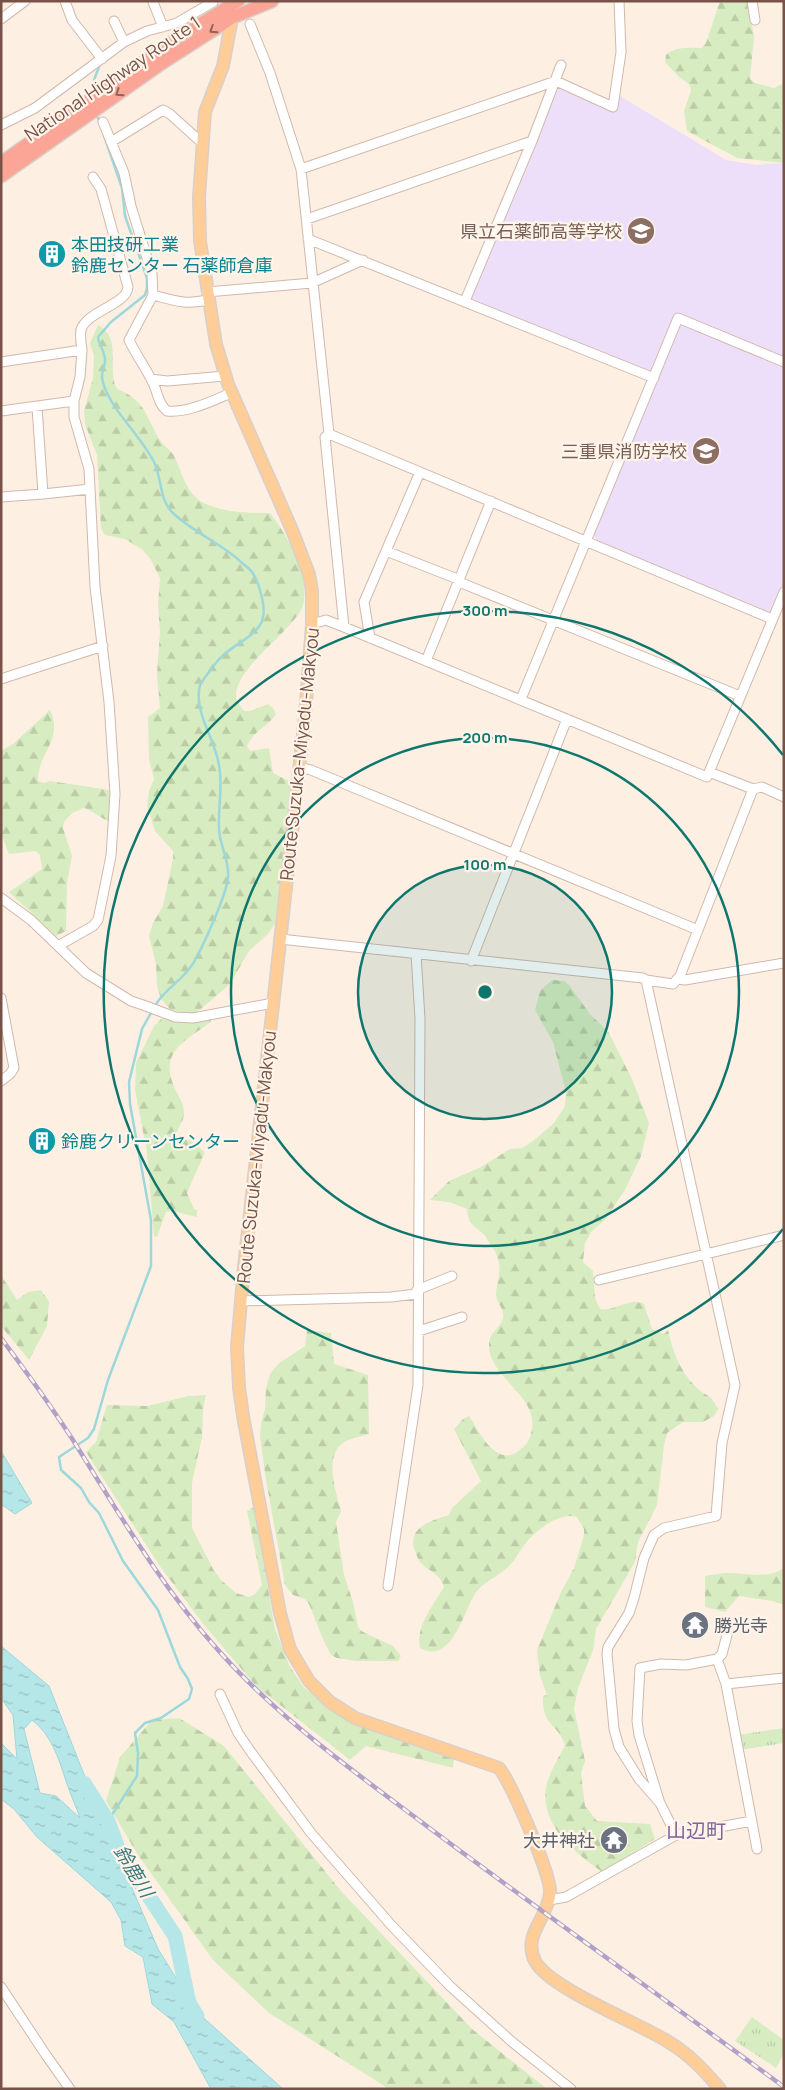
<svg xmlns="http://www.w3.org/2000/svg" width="785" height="2090" viewBox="0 0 785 2090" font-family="Manrope,'Noto Sans JP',sans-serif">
<defs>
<pattern id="forest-firs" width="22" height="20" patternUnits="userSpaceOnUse" patternTransform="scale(1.25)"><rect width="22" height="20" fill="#d7ecc0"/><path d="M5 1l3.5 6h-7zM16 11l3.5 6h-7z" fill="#bccca6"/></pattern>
<pattern id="park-tufts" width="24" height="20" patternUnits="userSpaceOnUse" patternTransform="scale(1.25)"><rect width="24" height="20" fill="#d7ecc0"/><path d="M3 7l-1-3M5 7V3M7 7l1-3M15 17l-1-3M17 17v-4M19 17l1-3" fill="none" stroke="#bccca6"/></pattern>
<pattern id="water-ripples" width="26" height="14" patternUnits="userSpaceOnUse" patternTransform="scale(1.25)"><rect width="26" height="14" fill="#b6e7e8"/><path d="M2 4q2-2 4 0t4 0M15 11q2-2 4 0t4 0" fill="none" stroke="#99bebe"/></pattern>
</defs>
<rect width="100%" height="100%" fill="#fdf0e3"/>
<path fill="#eddffa" d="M562,87L615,111L620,96L726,160L756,165L784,163V358L677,315L653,370L649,371L472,299L471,296L558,89Z
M682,324L784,367V582L772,610L766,612L597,541L594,535L679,326Z"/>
<path fill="url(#forest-firs)" d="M720,1H748L754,37L750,79L755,83L774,88L784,83V163L737,158L687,131L684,111L691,91L690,85L679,77L665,62L666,55C676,46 689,48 702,48L706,43Z
M98,325C123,337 106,369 117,389C148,401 146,420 162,443C165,447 170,450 173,454C182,471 186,496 206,504C227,513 248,513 270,513C287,535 311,576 303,605C296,630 227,672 237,701C239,704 242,708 244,711H250L268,704L273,708L276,714C268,727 255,729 247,746L250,751L269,748L273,773L291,782L275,924L268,934L249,951L230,984L201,1009L189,1015L170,1009L161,999L157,986L156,964L149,936L153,923L163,906L173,858V851L155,831L147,805L149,791L154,779L149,759L148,717L160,708L157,674L160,632L158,605L160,578L151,560L143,550L125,539L105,535L101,529L97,455L85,424L84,411L93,378L94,356L90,343Z
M50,710C64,741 38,751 38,781L44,783L50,781L109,790L115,801L112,822C104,821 94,811 84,808L72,813L64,822L63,828L72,856L67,883L66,931L56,936L9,892L42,869L40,855L35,851L9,854L1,833V751L13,744Z
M552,980L564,981L569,985L590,1014L609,1033L632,1079L649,1123L641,1156L627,1186L606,1219L591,1232L585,1243L583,1262L593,1271L595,1298L600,1309C615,1312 628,1297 644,1304L652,1329L664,1334L668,1330C673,1352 679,1369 694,1385C705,1397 710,1392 718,1409L714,1416L703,1422H683L667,1433L664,1445L657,1505L638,1542L635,1562L596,1629L593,1650L578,1688L574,1709L585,1761L581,1773L585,1806L597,1821L650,1824L655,1839L602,1872C574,1852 537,1823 547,1783C551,1770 559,1757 565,1745C557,1722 542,1727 543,1696L547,1695L540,1676L537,1650L561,1592L574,1568L584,1535V1529L577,1517C560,1511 535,1531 525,1544C520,1550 516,1559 510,1565C500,1576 486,1580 477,1591C464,1608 453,1666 420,1648C415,1627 434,1604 444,1587C440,1573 429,1572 420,1562C417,1558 416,1553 414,1548C408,1526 434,1520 449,1515L452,1508L481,1481L454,1429L463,1419L469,1416C480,1433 497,1470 521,1449C526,1446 530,1439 531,1433C541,1397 492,1380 489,1348C488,1331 500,1330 503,1318C505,1309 495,1301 496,1293C497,1281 502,1272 498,1259C496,1252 490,1242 485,1236C481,1231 475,1228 471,1223C468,1220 468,1213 467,1209L449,1202L430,1200L449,1181L481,1167L510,1149L522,1148L533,1141L554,1123L565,1106L566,1092L553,1042L535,1010L540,991Z
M163,1017L195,1019L211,1017V1022C188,1039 160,1050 173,1084C176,1094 184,1101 184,1112C185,1122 175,1128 177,1138L190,1140L205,1152L187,1193L194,1209L197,1210V1217L172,1211L166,1212L157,1237L154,1236L147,1152L135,1090L136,1063L154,1026Z
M1,1275L17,1300L28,1292L41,1290L49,1302L47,1326L29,1360L1,1326Z
M307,1330L331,1333L334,1364L368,1375L369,1434C362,1436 352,1438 346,1441C322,1454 336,1491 341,1511L336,1522L344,1575L353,1602L358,1627L363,1632L393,1646L401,1656L398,1661H357L337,1658L331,1655L322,1637L309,1604L305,1599L293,1595L285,1585L266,1480L260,1436L261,1423L265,1409L266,1388L270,1374L278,1364L305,1346Z
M206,1395L203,1409L202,1437L192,1483V1528L213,1569L221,1580L236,1593L249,1597L255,1594L262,1585L247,1511L254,1507L275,1629L289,1665L304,1688L326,1703L367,1728L454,1759L453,1768L366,1746L350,1760L256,1686L204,1625L159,1565L86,1452L96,1442L107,1405L147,1406L189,1396Z
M784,1568V1605L773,1601L739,1596L725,1612L705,1607V1576C711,1575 718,1574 725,1573C743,1572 768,1580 784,1568Z
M179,1718L224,1746L341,1891L472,2029L547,2089H389L269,2013L213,1960L138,1855L106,1801L120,1757L152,1720Z"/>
<path fill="url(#park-tufts)" d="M784,1728V1743L740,1750L737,1735Z
M752,2017L784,2040V2053L776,2068L735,2041Z"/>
<path fill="url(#water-ripples)" stroke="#9cd8db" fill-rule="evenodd" d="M1,1451L32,1503L15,1514L1,1504Z
M1,1646L49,1686L91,1792L158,1949L197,2012L283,2089H211L174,2022L152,2004L143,1957L125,1946L121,1920L111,1902L37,1837L14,1809L1,1799V1743L17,1759L13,1715L1,1698ZM32,1720C51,1734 59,1759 66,1781C70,1794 76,1806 80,1818L56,1796L40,1793L24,1729Z"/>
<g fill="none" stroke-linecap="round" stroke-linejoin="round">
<path stroke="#9cd8db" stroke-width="2.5" d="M95,92L94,80L99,67
M97,115L122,188L125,216L147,278V288L145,295L111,322L98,337C99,345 105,352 105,360C105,371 99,371 104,386C114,413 141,436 154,462C162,478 159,500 173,513C193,532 220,543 240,561C244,565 249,568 252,572C257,579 260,589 262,598C270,630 249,635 227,652C220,657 214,665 209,672C206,676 202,681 200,685C193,711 215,739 219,765C223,786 218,807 219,828C219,845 230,860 228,878C226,896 203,946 194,962C184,980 164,989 155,1006
M108,1821L137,1776L138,1753L135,1733L145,1723L161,1718L189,1699L192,1689L188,1679L180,1667L158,1610L123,1561L99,1513L89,1502L81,1488L61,1470L59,1457L88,1438L94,1429L108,1380L151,1266V1220L130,1104L129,1082L142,1029L152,1011"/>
<path stroke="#b6e7e8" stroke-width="15" d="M84,1783L108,1821L119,1851L175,1936L189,2003L197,2016"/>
<defs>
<path id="minor" d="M65,1L72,20L102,59
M752,1L755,20
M153,2L163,27
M1,19L25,1
M114,21L124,42
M250,24L270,73L301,169L329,434L325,437L344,627
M103,122L124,173L131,206L152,274L153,295L129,340C136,355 146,368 153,383C158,393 158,404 167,411C188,413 212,401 231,393
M1,125L35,108L124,42L147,31L177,23L213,2
M111,142L163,110L170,114L202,143
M301,169L556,81L613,107L621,52L619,1
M307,219L532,141
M308,239L654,378
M207,292L312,283L363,260
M153,295C176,301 184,305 208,300
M465,301L532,141L561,65
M82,350C81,344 80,336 81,330C86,311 127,305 128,287L101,189L93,177
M1,362L82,350L80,377L74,401V417L89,469L95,587L109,702L115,794L111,856L98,920L93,926L58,946
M151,379L167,381L225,376
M1,411L74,401
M329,434L772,619
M43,494L90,489
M1,497L43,494L37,407
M386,551L460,580
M459,582L740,696
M312,624L326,620L344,627L707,777L784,592
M370,638L364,602L420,472
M426,661L491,501
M1,679L103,646
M521,699L678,318L784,362
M299,767L311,770L698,930
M709,772L753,789L762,787L784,797
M1,898L31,920L86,973L131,1001L143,1005L175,1017L193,1018L273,1003
M280,939L643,978L646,980L673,984L680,976L753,789
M471,961L567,719
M677,979L685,980L784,963
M646,980L735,1385L722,1443L716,1516L664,1528L654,1535L644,1558L634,1598L629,1613L608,1647L607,1654L614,1729L619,1747L639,1779L660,1803L676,1835
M1,998L14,1068L10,1074L1,1081
M599,1280L784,1235
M417,1290L452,1276
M240,1301L391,1297L417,1294
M419,1331L462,1317
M388,1586L418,1385L420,1019L416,954
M717,1659L722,1654L727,1635
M726,1684L784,1678
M220,1694L238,1733L251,1752L311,1833L392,1926L450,1986L511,2041L571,2089
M659,1800L639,1735L637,1721L640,1668L661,1664L686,1665L717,1659L726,1684L757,1849
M549,1900L566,1897L676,1835L752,1821
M1,1987L46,2055L70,2089"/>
<path id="major" d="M233,13L223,66L205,112L199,197L200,241L216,344L228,384L292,530L309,574L312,591V624L305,716L244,1267L237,1347L239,1387L243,1416L280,1613L290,1649L309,1681L330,1702L355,1718L499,1768C511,1783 552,1876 550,1893C548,1918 522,1935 535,1961C549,1988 638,2023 667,2041C689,2054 704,2070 720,2089"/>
<path id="highway" d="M1,163L181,36L238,1
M1,176L159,65L215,29L231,18L272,1"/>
</defs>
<use href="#minor" stroke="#d1b8ab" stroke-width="11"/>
<use href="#major" stroke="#d9cfcb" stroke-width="14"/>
<use href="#highway" stroke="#d9cfcb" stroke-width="15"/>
<use href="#minor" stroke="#fff" stroke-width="9"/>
<use href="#major" stroke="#ffcd98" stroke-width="11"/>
<use href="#highway" stroke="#fba596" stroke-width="12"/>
<defs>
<path id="rail" d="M1,1338C25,1370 49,1403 71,1437C117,1510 160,1585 218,1650C279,1719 355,1772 428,1827C546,1915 666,2000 784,2087"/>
</defs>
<use href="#rail" stroke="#b1a1c8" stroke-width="4.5"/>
<use href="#rail" stroke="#fff4ea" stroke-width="2.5" stroke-dasharray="8" stroke-linecap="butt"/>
</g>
<defs><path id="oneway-chevron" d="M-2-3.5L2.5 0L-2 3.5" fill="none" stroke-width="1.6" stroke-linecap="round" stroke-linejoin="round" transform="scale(1.25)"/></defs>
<g stroke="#916357">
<use href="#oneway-chevron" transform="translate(213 30) rotate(147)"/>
<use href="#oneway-chevron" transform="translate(119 93) rotate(145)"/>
</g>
<circle cx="485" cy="992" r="127" fill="#0f766e" fill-opacity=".12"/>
<g fill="none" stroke="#0f766e" stroke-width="2.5">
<circle cx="485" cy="992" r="127"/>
<circle cx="485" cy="992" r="254"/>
<path d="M783 1229A381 381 0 1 1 783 755"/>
</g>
<defs>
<symbol id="school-disc" viewBox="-11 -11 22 22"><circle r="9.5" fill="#8d6e63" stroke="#fff4ea"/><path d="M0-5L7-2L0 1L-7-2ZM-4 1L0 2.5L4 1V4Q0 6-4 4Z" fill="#fff"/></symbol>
<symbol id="building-disc" viewBox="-11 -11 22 22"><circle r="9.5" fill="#0f9aa8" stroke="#fff4ea"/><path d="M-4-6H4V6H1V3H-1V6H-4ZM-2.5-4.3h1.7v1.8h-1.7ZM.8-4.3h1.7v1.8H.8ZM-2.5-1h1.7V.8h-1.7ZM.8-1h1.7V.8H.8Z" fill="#fff"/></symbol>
<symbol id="temple-disc" viewBox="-11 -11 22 22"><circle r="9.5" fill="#6b7280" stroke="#fff4ea"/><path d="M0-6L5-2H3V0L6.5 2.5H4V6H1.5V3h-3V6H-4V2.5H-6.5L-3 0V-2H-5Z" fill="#fff"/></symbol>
</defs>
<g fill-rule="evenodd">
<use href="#school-disc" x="625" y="215" width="32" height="32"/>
<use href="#building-disc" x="36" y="238" width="32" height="32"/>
<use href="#school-disc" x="690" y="435" width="32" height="32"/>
<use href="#building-disc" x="26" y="1125" width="32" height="32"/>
<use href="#temple-disc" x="679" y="1609" width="32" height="32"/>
<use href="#temple-disc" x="598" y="1824" width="32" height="32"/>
</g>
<g text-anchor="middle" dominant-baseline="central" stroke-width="4.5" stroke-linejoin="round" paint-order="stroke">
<g font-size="18" fill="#775347" stroke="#fff4ea">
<text transform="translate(112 78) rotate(-34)">National Highway Route 1</text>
<text transform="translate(299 754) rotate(-84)">Route Suzuka-Miyadu-Makyou</text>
<text transform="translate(256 1157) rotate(-84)">Route Suzuka-Miyadu-Makyou</text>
</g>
<g font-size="18" fill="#785e54" stroke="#fff4ea" text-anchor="end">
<text x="622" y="231">県立石薬師高等学校</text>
<text x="687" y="451">三重県消防学校</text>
</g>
<g font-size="18" fill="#0d838f" stroke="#fff4ea" text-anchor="start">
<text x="71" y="244">本田技研工業<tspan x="71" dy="21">鈴鹿センター 石薬師倉庫</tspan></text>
<text x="61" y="1141">鈴鹿クリーンセンター</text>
</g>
<g font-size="18" fill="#5b616d" stroke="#fff4ea" text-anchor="start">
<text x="714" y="1625">勝光寺</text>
<text x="595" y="1840" text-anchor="end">大井神社</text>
</g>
<g font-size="19" font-style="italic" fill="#3a7a7d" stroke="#fff4ea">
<text transform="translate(134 1871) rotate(59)">鈴鹿川</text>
</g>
<g font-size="20" fill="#81629b" stroke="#fff4ea">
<text x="696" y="1830">山辺町</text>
</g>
</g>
<circle cx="485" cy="992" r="8" fill="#0f766e" stroke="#fff4ea" stroke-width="2.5"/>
<g font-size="15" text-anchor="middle" font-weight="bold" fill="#0f766e" stroke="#fff4ea" stroke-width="4.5" stroke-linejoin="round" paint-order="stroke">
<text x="485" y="616">300 m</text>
<text x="485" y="743">200 m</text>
<text x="485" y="870">100 m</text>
</g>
<rect width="785" height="2090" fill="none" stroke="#775347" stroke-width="5"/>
</svg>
